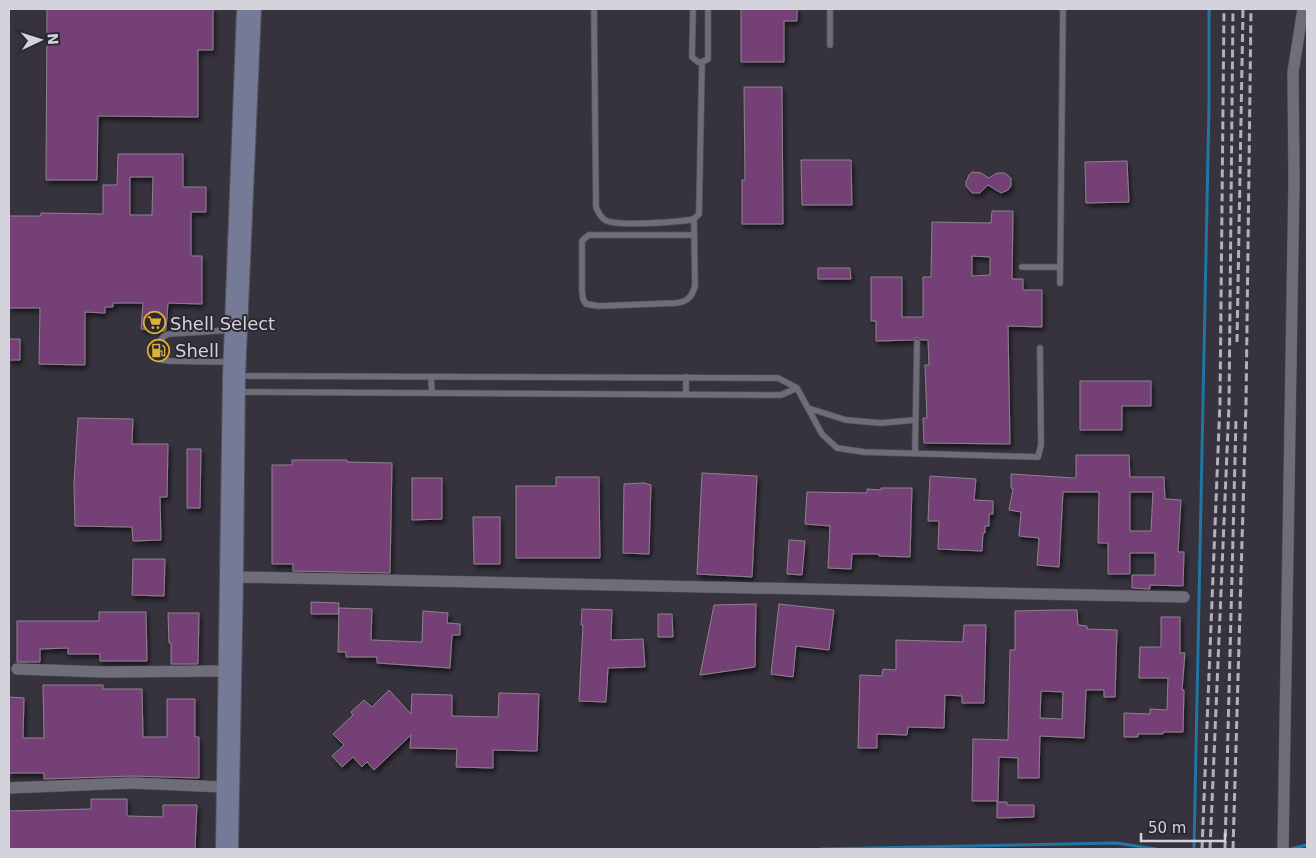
<svg xmlns="http://www.w3.org/2000/svg" width="1316" height="858" viewBox="0 0 1316 858" font-family="'DejaVu Sans',sans-serif">
<defs>
<filter id="shadow"><feDropShadow dx="2" dy="3.5" stdDeviation="2.5" flood-color="#0009"/></filter>
</defs>
<rect width="100%" height="100%" fill="#36333e"/>
<g fill="none" stroke-linecap="round" stroke-linejoin="round">
<path stroke="#2077a3" stroke-width="3" d="M822,849L1116,843L1156,849
M1194,849L1209,104V9
M1290,849L1307,845"/>
</g>
<path fill="#753f74" stroke="#8d828c" fill-rule="evenodd" filter="url(#shadow)" d="M47,9H213V50H198V117L98,116L97,180H46Z
M741,9H797V21H784V62H741Z
M744,87H782L783,224H742V180H745Z
M118,154H183V187H206V212H191V256H202V304L168,303L166,330L164,331L141,329L143,303H113V307H105V313L85,312V365L39,364L40,308H9V216H41V213L103,214V185H117ZM130,177H153L152,215H130Z
M801,160H851L852,205H802Z
M1127,161L1129,202L1086,203L1085,162Z
M972,172L981,173L989,178L997,173H1005L1011,178V186L1008,190L1001,193L988,185L980,193H972L966,186V182L969,175Z
M992,211H1013L1012,279H1023V290H1042V327L1008,326L1010,444L924,443L923,418H927L925,365H929L928,340H921L917,337L913,340L876,341V321H871V277H902V317H923V277H931L932,222L991,223ZM972,256L990,257V275L972,276Z
M818,268H850L851,279H818Z
M9,339H20V360H9Z
M1080,381H1151V406H1122V430H1080Z
M78,418L133,419L132,444H168L167,497H160L161,540L133,541L132,527L75,526L74,484Z
M187,449H201L200,508H187Z
M1076,455H1129L1130,477H1164L1165,499L1181,500L1178,552H1184L1183,586L1150,585V589L1132,588V575H1155V553H1130V574H1108V543H1098L1099,492H1063L1059,567L1037,565L1039,538L1019,536L1021,512L1009,510L1013,489L1011,488V474L1074,478L1076,477ZM1130,492H1153L1151,531H1130Z
M292,460H347V462L392,463L390,573L293,571V564H272V465H292Z
M702,473L757,476L752,577L697,574Z
M930,476L976,479L974,500L993,501V514H989V526H985V533H983L982,551L938,549L939,521H928Z
M556,477H599L600,558H516V486H556Z
M412,478H442V519L412,520Z
M644,483L651,485L649,554L623,553L624,484Z
M881,488H912L910,557L879,556V554H852L851,569L828,568L830,526L805,524L807,492L867,493V489L881,490Z
M473,517H500V564H474Z
M789,540L805,541L802,575L787,574Z
M133,559H165L164,596L132,595Z
M311,602L339,603L338,614H311Z
M756,604L755,667L700,675L714,605Z
M779,604L834,610L829,650L796,646L793,677L771,674Z
M339,608L372,609L371,640L422,642L423,611L448,613L447,623L460,624V635H452L450,668L377,663V657H346V652H338Z
M582,609L612,610L611,640L643,639L645,667L608,668L606,702L579,701L583,625H581Z
M1056,610H1077L1078,625L1087,626V629L1117,630L1115,697H1104V690H1086L1084,738L1040,736L1039,778H1018V758L999,757L998,801H972L973,739L1008,740L1010,650H1015V611ZM1041,691L1063,692L1062,719L1040,718Z
M99,612H146L147,661H100V654H68V648L40,649V662H17V621H99Z
M168,613H199L198,664H171V643H169Z
M658,614H672L673,637H658Z
M1161,617H1180V653H1185L1182,690H1184L1183,732H1163V734H1138V737H1124V713L1150,714V709L1167,710L1168,678H1139L1140,647H1161Z
M964,625H986L984,703H962V696L945,695L944,728L908,727L907,735L877,734V748H858L860,675L882,676L883,669L896,670V640L963,642Z
M43,685H103V689H142L143,737H167V699H195V737H199V778L132,776L44,779V773H9V697L24,698L23,738H44Z
M389,690L411,714L412,694L452,695V716L498,717L499,693L539,694L537,751L493,750V768L456,767L457,749L410,748L411,735L374,770L367,762L362,767L353,757L342,767L332,756L344,745L333,734L353,715L351,712L364,700L372,707Z
M91,799H127V816L163,817V805H197L195,849H9V811L91,809Z
M997,802H1007V805H1034V817L997,818Z"/>
<g fill="none" stroke-linecap="round" stroke-linejoin="round">
<defs>
<path id="lane" d="M594,9L596,207C598,212 600,217 605,220C616,227 680,222 694,219L699,214L702,62L708,59V9
M693,9L692,57L698,62H702
M830,45V9
M694,235H589L585,238L582,241V291L583,299L586,304L599,306L676,303C687,302 692,297 695,286L694,219
M1022,267H1060
M1060,283L1063,9
M230,362L170,361L162,360L160,355V341L164,336L169,334L231,330
M239,376L778,378L797,388L822,434L837,448L864,452L1038,457L1041,445L1040,348
M431,377L432,393
M238,392L781,395L797,388
M686,394V377
M808,408L846,420L881,423L915,420
M915,453L917,342"/>
<path id="street" d="M237,577L1184,597
M17,669L105,672L225,671
M9,788L132,783L223,787
M1283,849L1294,182L1293,72L1303,9"/>
<path id="secondary" d="M222,849L229,376L243,9
M232,849L237,577L239,376L255,9"/>
</defs>
<use href="#lane" stroke="#54515b" stroke-width="7"/>
<use href="#street" stroke="#54515b" stroke-width="12"/>
<use href="#secondary" stroke="#54515b" stroke-width="14"/>
<use href="#lane" stroke="#706d7a" stroke-width="5.5"/>
<use href="#street" stroke="#706d7a" stroke-width="11"/>
<use href="#secondary" stroke="#757b97" stroke-width="12"/>
<path stroke="#b2b0b8" stroke-width="3" stroke-dasharray="8 4" stroke-linecap="butt" d="M1237,342L1243,9
M1202,849L1220,402L1224,9
M1210,849L1229,405L1233,9
M1225,849L1236,419
M1233,849L1246,405L1251,9"/>
</g>
<defs>
<symbol id="supermarket-ring" viewBox="-11 -11 22 22"><circle r="9.5" fill="#2c2934" stroke="#dcb233" stroke-width="1.5"/><path d="M-6-5.5h2.5l.6 2H6L4.5 2H-2.5L-4.4-4H-6ZM-1.5 3.2a1.3 1.3 0 1 0 .1 0ZM3 3.2a1.3 1.3 0 1 0 .1 0Z" fill="#dcb233"/></symbol>
<symbol id="fuel-ring" viewBox="-11 -11 22 22"><circle r="9.5" fill="#2c2934" stroke="#dcb233" stroke-width="1.5"/><path d="M-5.5-6h7V0h2V4h1.3V-2.5L3-4.5l.8-.8L6-3V5H2.5V1h-1V6h-7ZM-4.2-4.7v3.2H.2V-4.7Z" fill="#dcb233"/></symbol>
</defs>
<g fill-rule="evenodd">
<use href="#supermarket-ring" x="142" y="310" width="25" height="25"/>
<use href="#fuel-ring" x="146" y="338" width="25" height="25"/>
</g>
<g text-anchor="middle" dominant-baseline="central" stroke-width="4" stroke-linejoin="round" paint-order="stroke">
<g font-size="18" fill="#d4d2da" stroke="#2c2934" text-anchor="start">
<text x="170" y="323">Shell Select</text>
<text x="175" y="350">Shell</text>
</g>
</g>
<rect width="1316" height="858" fill="none" stroke="#d4d2da" stroke-width="20"/>
<g transform="translate(40 40) rotate(86)" stroke="#2c2934" stroke-width="4" paint-order="stroke">
<path d="M0-4L9 19L0 12L-9 19Z" fill="#d4d2da"/>
<text y="-8" font-size="14" font-weight="bold" text-anchor="middle" fill="#d4d2da">N</text>
</g>
<path d="M1141 833v8h84v-8" fill="none" stroke="#d4d2da" stroke-width="2.5"/>
<text x="1148" y="833" font-size="15" fill="#d4d2da" stroke="#2c2934" stroke-width="4" paint-order="stroke">50 m</text>
</svg>
